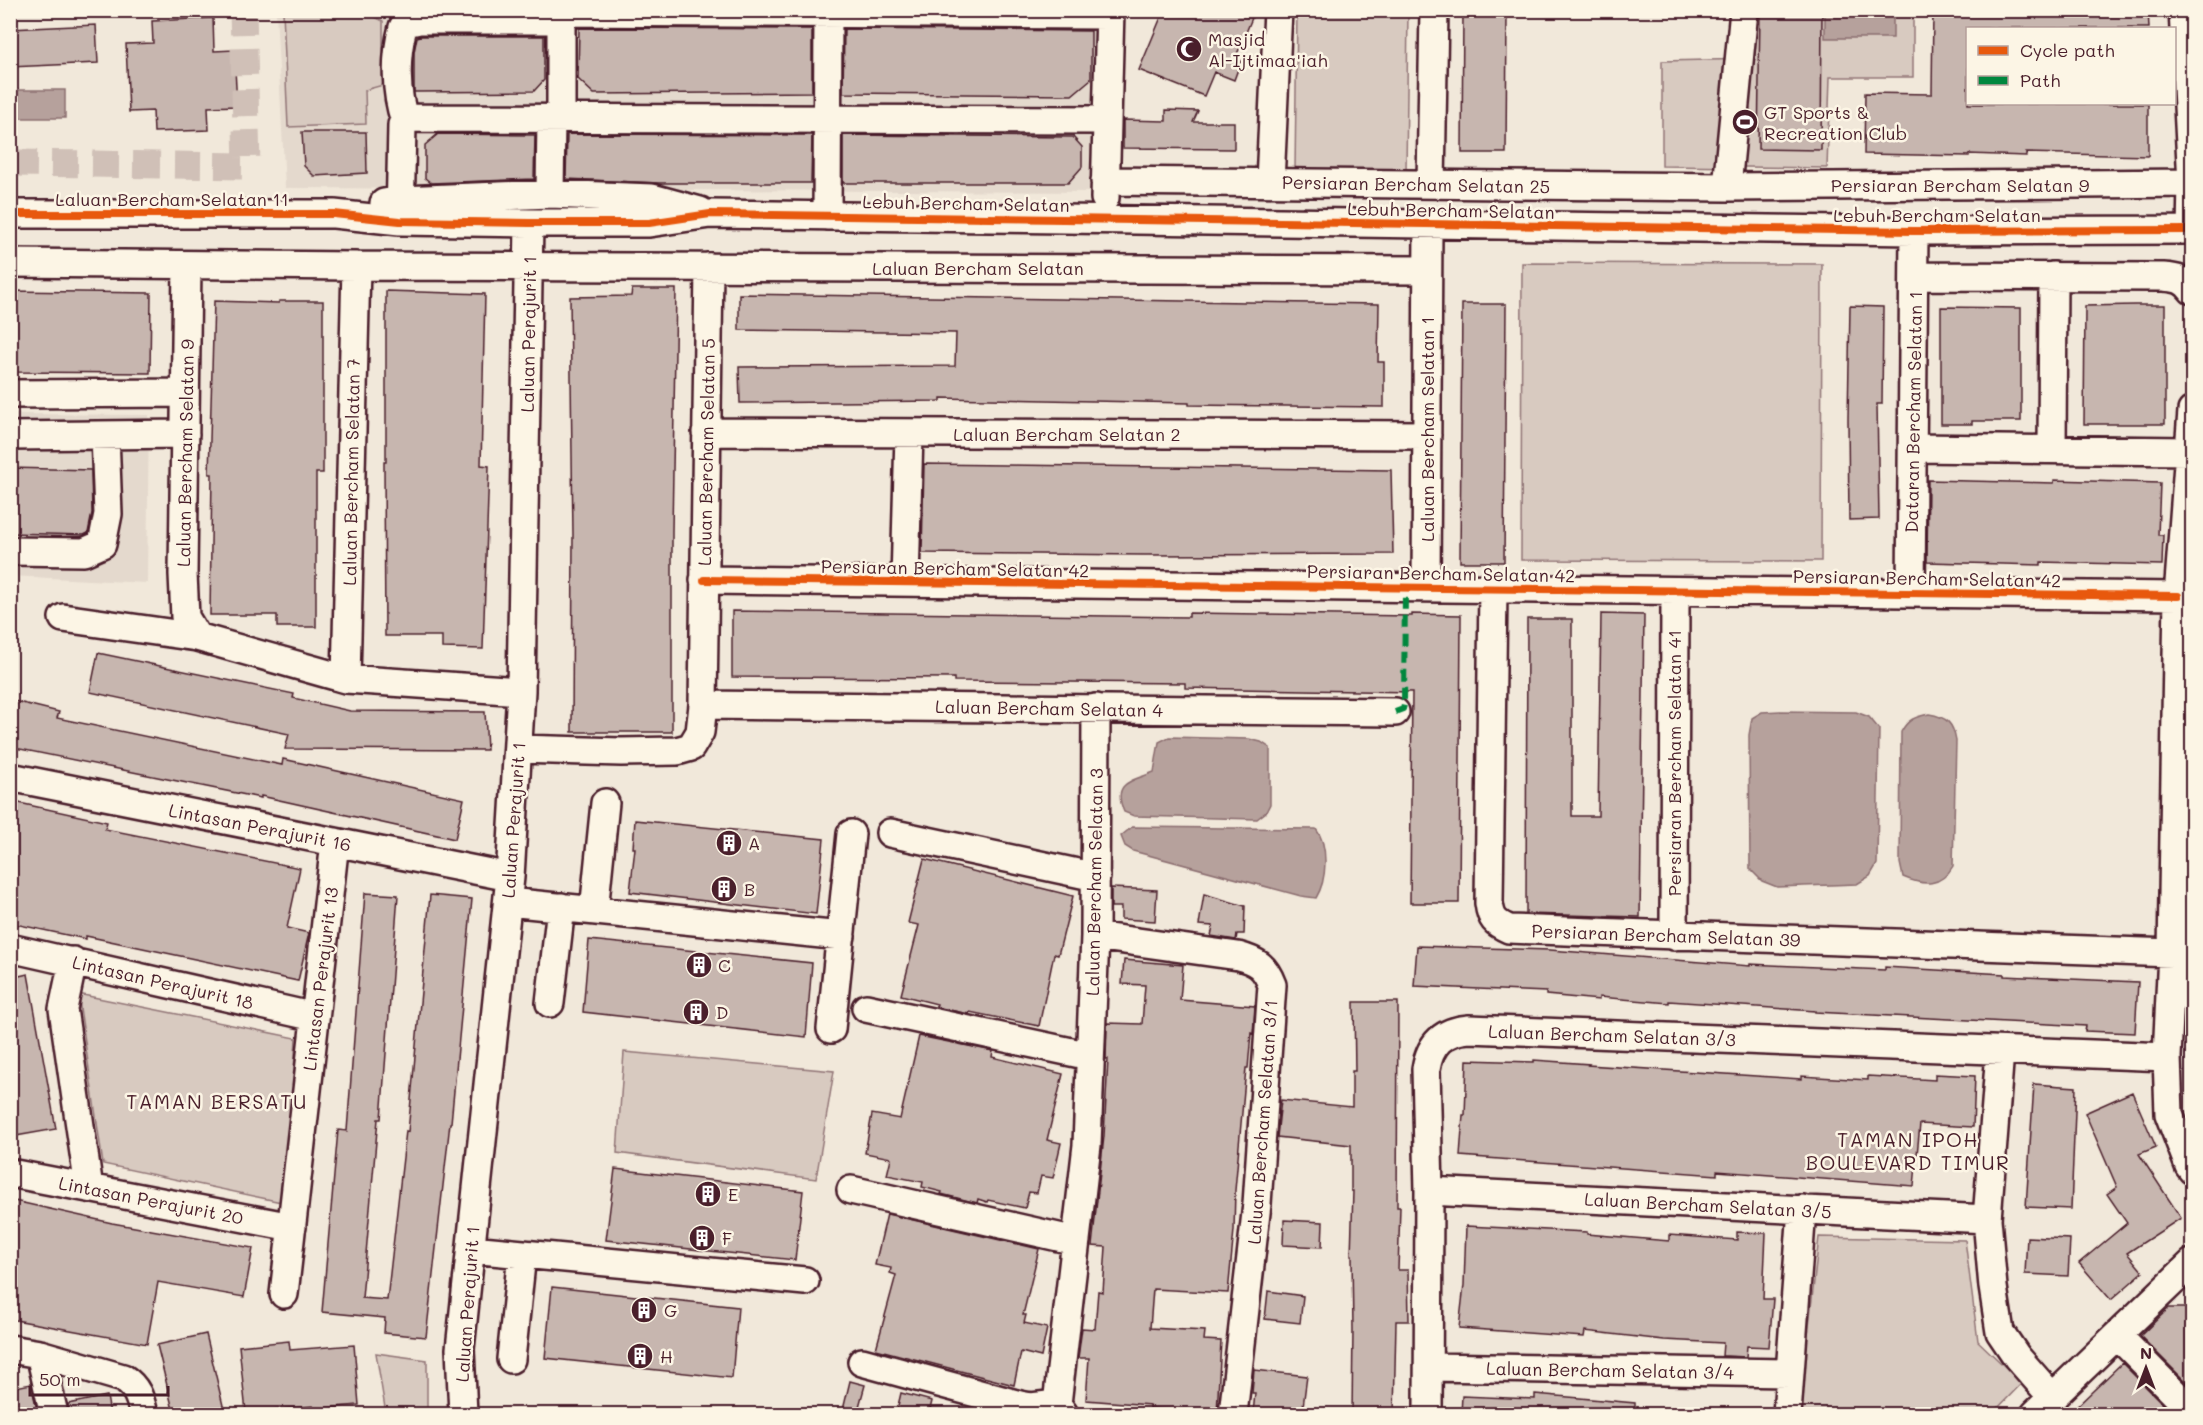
<svg xmlns="http://www.w3.org/2000/svg" width="2203" height="1425" viewBox="0 0 2203 1425" font-family="Mali,sans-serif">
<rect width="100%" height="100%" fill="#f1e8da"/>
<filter id="ink" filterUnits="userSpaceOnUse"><feTurbulence type="fractalNoise" baseFrequency=".0167" numOctaves="2"/><feDisplacementMap in="SourceGraphic" scale="12" xChannelSelector="R" yChannelSelector="G"/><feConvolveMatrix kernelMatrix="1 2 1 2 8 2 1 2 1" color-interpolation-filters="sRGB"/></filter>
<g filter="url(#ink)">
<path fill="#e4d9cd" d="M718,10L1104,16L1101,192L285,188L276,11Z
M10,414L149,415L147,583L11,576Z"/>
<path fill="#d8cac0" stroke="#917476" stroke-width="1.5" d="M283,11H363L383,21V85L365,90L366,124L288,127Z
M1297,11H1408L1406,172L1295,171Z
M1755,11H1913V77H1830L1827,168L1662,166V61L1755,59Z
M1522,263L1822,264L1821,561L1521,560Z
M78,994L296,1038L286,1203L103,1164Z
M624,1052L834,1071L816,1179L617,1153Z
M1819,1237L1965,1240L1978,1341L2022,1383L1992,1414H1799Z
M376,1353L427,1360V1414H386Z"/>
<path fill="#b6a19c" stroke="#8b6d6f" stroke-width="1.5" d="M1825,11H1893V38H1825Z
M11,90H65V118H11Z
M1780,711L1856,712L1869,717L1879,729L1877,864L1870,876L1857,884L1777,887L1762,881L1750,869L1749,735L1752,718L1762,712Z
M1929,714C1947,717 1953,723 1956,741L1953,866C1941,887 1924,886 1903,877L1900,863L1901,732C1908,719 1915,717 1929,714Z
M1169,737L1249,739L1261,742L1270,748V804L1266,812L1257,819L1134,816L1124,812C1111,781 1133,781 1154,772L1159,742Z
M1132,827L1316,829C1329,846 1327,880 1316,898L1301,896L1133,851L1125,846L1121,836Z"/>
<path fill="#c7b6af" stroke="#4a1f2b" stroke-width="1.5" d="M1164,10H1233L1252,18L1235,59L1241,61L1234,80L1214,72L1204,96L1139,70Z
M1463,10H1507L1506,153H1462Z
M1760,10H1822L1821,150L1758,149Z
M1933,10H2148L2149,28H1968V104H2148V156L2026,153V156L1969,154V156L1864,154L1865,93L1932,94Z
M213,18L214,51L234,50L237,106L208,107L209,130L154,132L153,111L129,112L126,44L153,43L152,21Z
M96,25L98,63L10,67V29Z
M579,28L812,29V92L594,94L578,79Z
M844,29L1091,31V79L1072,95L843,93Z
M421,36H544V80L534,91L414,92V52L417,37Z
M1166,110L1198,111L1193,122H1234V149L1123,148V120L1166,121Z
M302,132H366L367,173L314,176L304,166Z
M438,134L535,135L534,179L431,183L425,178V145Z
M567,134L812,135L811,183H659L566,179Z
M843,135L1073,137L1082,147V167L1068,183H843Z
M632,289H676L672,531V732H572L573,534L570,297L631,296Z
M10,291L151,293L150,373L10,372Z
M386,291L485,294L481,465L489,466L483,649L442,648V636H385L384,462H386Z
M739,294L1379,304L1378,362H1384V407L1189,405V403L941,398V401L740,403L739,367L955,366L956,333L739,330Z
M214,301L279,303V301H323V473H316V627H277V615H210L212,474H209Z
M1462,304H1506L1504,562H1460Z
M2135,305H2165V424H2084L2085,306Z
M1850,306L1883,307L1882,404H1877L1879,519L1849,520L1848,419Z
M1941,307L2021,308V421H1972V424H1941Z
M924,464L1391,470L1393,554L1145,555L922,553Z
M10,468L91,470L92,513L88,533L84,535L10,533Z
M1928,480L2054,483V480L2160,483L2158,535H2163L2162,565L2041,562V565L1927,562Z
M732,611L1189,617V613L1412,616V614L1461,615L1459,903H1410L1412,692L1185,688V683L954,681V678L732,677Z
M1601,614L1644,615L1640,917L1526,914L1527,619H1572V816H1598Z
M98,653L294,694L293,698L350,711L485,712L487,750L285,749L289,734L90,692Z
M10,700L59,712L57,718L282,765L283,759L464,799L455,839L261,796V798L10,747Z
M10,801L107,822L105,829L300,868L287,928L309,933L298,981L86,936V939L10,923Z
M635,820L824,839L816,914L630,892L635,848H633Z
M924,859L1073,896L1058,955L1054,954L1039,1026L970,1012L969,1014L936,1007L937,1004L901,995L919,925L908,923Z
M1111,888L1157,890L1155,921L1121,919V907H1111Z
M365,893L398,895L381,1119H378L362,1298L387,1300L406,1131L408,1132L430,895L472,899L451,1123H450L426,1337L384,1333L385,1318L322,1312L338,1130L347,1131Z
M1204,894L1245,906L1244,934H1237L1236,940L1211,936L1213,926L1199,925Z
M589,940L812,963L806,1037L583,1012Z
M1417,946L1550,950L1750,966V964L1885,970V967L2004,974V976L2138,982L2135,1033L2085,1031L2086,1026L1815,1012V1011L1669,1001V1003L1599,997V1000L1546,995V992L1414,986Z
M1124,960L1183,965L1180,1000L1255,1006L1253,1034L1251,1033L1248,1068H1246L1235,1190L1234,1230L1228,1293L1153,1289L1150,1328L1205,1331L1204,1340L1221,1341L1217,1413L1150,1408V1405L1086,1400L1089,1358H1078L1082,1328L1095,1329L1098,1291L1103,1292L1106,1247L1092,1246L1104,1136L1108,1059H1106L1107,1023L1142,1024L1145,985L1122,984Z
M28,974L56,1129L10,1137V978Z
M1354,1002H1398L1397,1207H1400L1398,1270H1408L1409,1321H1396L1394,1414H1352L1353,1330L1352,1255H1351L1353,1191H1351V1145L1277,1137L1281,1100L1352,1107V1071H1355Z
M919,1036L993,1051L992,1057L1063,1074L1047,1140L1061,1143L1053,1178L1041,1176L1037,1193L1029,1192L1025,1208L988,1200L987,1202L978,1199L977,1203L941,1194L942,1192L922,1187L923,1182L887,1175L891,1158L865,1153L872,1114L900,1119Z
M1467,1060L1534,1062V1060L1589,1064L1588,1065L1801,1079V1076L1868,1080V1076L1935,1080V1074L1975,1076L1973,1127L1920,1124L1914,1186L1717,1171V1175L1460,1156L1463,1115H1465Z
M2034,1084L2076,1087L2071,1209L2026,1207Z
M2132,1092L2156,1147L2139,1154L2181,1218L2127,1253L2143,1272L2111,1300L2079,1263L2127,1223L2107,1194L2117,1187L2085,1113Z
M615,1169L803,1191L795,1260L606,1240Z
M10,1200L112,1223L253,1248L244,1297L158,1282L147,1344L10,1319Z
M887,1214L1039,1249L1023,1315H1026L1024,1323L1047,1328L1041,1357L1021,1352L1014,1385L876,1349L896,1275L890,1273L891,1268L875,1265Z
M1284,1220L1323,1222L1322,1247L1283,1245Z
M1466,1226L1587,1232V1234L1669,1241V1235L1737,1240V1232L1766,1233L1763,1299H1773L1769,1347L1747,1346L1746,1357L1727,1356H1722L1723,1343L1664,1340L1585,1331L1584,1337L1459,1328L1464,1285Z
M2027,1237L2070,1239L2068,1276L2025,1274Z
M552,1287L738,1307L732,1378L545,1358Z
M1268,1291L1303,1296L1300,1323L1265,1319Z
M2169,1308H2188L2193,1313V1389L2140,1336Z
M206,1334L225,1414H174L157,1345Z
M289,1341L290,1350L354,1345L359,1405L313,1409V1406L246,1412L239,1346Z
M2122,1363L2173,1414H2069Z
M1254,1370L1307,1376L1302,1414H1253L1255,1393H1252Z
M850,1381L865,1385L857,1414H842Z
M31,1384L38,1414H10V1388Z
M901,1393L932,1401L929,1414H896Z
M1535,1394L1635,1403V1414H1461L1462,1396L1535,1399Z
M107,1396L110,1414H69L68,1404Z"/>
<g fill="none" stroke-linecap="round" stroke-linejoin="round">
<path stroke="#d0c0b7" stroke-width="27" stroke-dasharray="27 14" stroke-linecap="butt" d="M10,163L247,166L243,10"/>
<defs>
<path id="minor" d="M2183,10L2192,183L2191,230
M561,12L1110,15
M561,118V10
M405,121C395,92 395,57 403,27L410,22L419,20H561
M1105,181L1727,187L2192,183
M1270,182L1278,10
M1431,184L1434,10
M1727,187L1744,10
M550,194L551,118
M1105,198L1110,10
M384,203L401,200L550,194L652,198L700,211
M10,214H334L400,221L529,223H649L710,214L1914,231L2192,230
M827,216L828,10
M400,221L402,125L410,118L1107,120
M10,263L356,266L1427,270
M187,265L183,574L185,617L197,637
M1915,276L2163,277C2177,278 2184,279 2192,290
M10,394L185,393
M2192,411L2178,596L2172,953L2167,1057L2169,1114L2189,1166L2192,1170
M706,432L1427,435
M10,436L185,434
M1913,448L2191,451
M2052,449L2053,276
M10,551L84,552L102,544L108,514L105,435
M704,580L2178,596
M905,582L909,433
M1426,588L1428,225
M1493,589L1489,903C1491,919 1495,923 1509,929L2172,953
M1911,593L1914,231
M63,618L197,637L346,679L521,691
M346,679L356,266
M703,705L1395,712
M518,749L621,752L677,751L691,747L700,732L703,705L709,267
M10,777L510,877
M890,833L1096,877
M508,902L841,936
M594,911L605,803
M1095,936L1238,956C1257,961 1265,966 1272,985L1257,1204L1233,1414
M1674,936L1675,591
M10,948L315,1017
M73,961L63,1009L89,1188
M550,1003L561,907
M866,1008L1090,1056
M831,1029L851,834
M2000,1051L1987,1219L1993,1287L2000,1332L2017,1357L2053,1398
M10,1173L292,1227
M851,1190L1076,1241
M1429,1191L1987,1219
M471,1249L805,1281
M284,1294L335,842
M2117,1335L2192,1411
M10,1349L40,1354L123,1378C137,1387 140,1398 144,1414
M40,1354L54,1414
M511,1359L522,1254
M862,1362L1020,1405L1031,1407L1057,1404L1064,1414
M1429,1367L1790,1373
M1057,1404L1087,1145L1095,936L1096,708
M463,1414L460,1349L510,877L521,691L529,223
M1428,1414L1429,1191L1426,1069C1430,1044 1443,1031 1469,1029L2167,1057
M1787,1414L1802,1209
M2035,1414L2192,1263"/>
</defs>
<use href="#minor" stroke="#4a1f2b" stroke-width="32"/>
<use href="#minor" stroke="#fcf5e5" stroke-width="27"/>
<path stroke="#00873e" stroke-width="6" stroke-dasharray="12 6" stroke-linecap="butt" d="M1395,712L1403,709L1404,705L1405,588"/>
<defs>
<path id="cycleway" d="M10,214H334L400,221L529,223H649L710,214L1914,231L2192,230
M704,580L2178,596"/>
</defs>
<use href="#cycleway" stroke="#fcf5e5" stroke-width="11"/>
<use href="#cycleway" stroke="#e8590c" stroke-width="8"/>
</g>
</g>
<defs>
<symbol id="mosque-disc" viewBox="-11 -11 22 22"><circle r="9.5" fill="#4a1f2b" stroke="#fcf5e5"/><path d="M3.5-4.9A6 6 0 1 0 3.5 4.9A5 5 0 1 1 3.5-4.9Z" fill="#fff"/></symbol>
<symbol id="stadium-disc" viewBox="-11 -11 22 22"><circle r="9.5" fill="#4a1f2b" stroke="#fcf5e5"/><path d="M0-5a6.5 5 0 1 0 0 10a6.5 5 0 1 0 0-10ZM-3.5-1.8h7v3.6h-7Z" fill="#fff"/></symbol>
<symbol id="building-disc" viewBox="-11 -11 22 22"><circle r="9.5" fill="#4a1f2b" stroke="#fcf5e5"/><path d="M-4-6H4V6H1V3H-1V6H-4ZM-2.5-4.3h1.7v1.8h-1.7ZM.8-4.3h1.7v1.8H.8ZM-2.5-1h1.7V.8h-1.7ZM.8-1h1.7V.8H.8Z" fill="#fff"/></symbol>
</defs>
<g fill-rule="evenodd">
<use href="#mosque-disc" x="1174" y="34" width="30" height="30"/>
<use href="#stadium-disc" x="1730" y="107" width="30" height="30"/>
<use href="#building-disc" x="714" y="828" width="30" height="30"/>
<use href="#building-disc" x="709" y="874" width="30" height="30"/>
<use href="#building-disc" x="684" y="950" width="30" height="30"/>
<use href="#building-disc" x="681" y="997" width="30" height="30"/>
<use href="#building-disc" x="693" y="1179" width="30" height="30"/>
<use href="#building-disc" x="687" y="1223" width="30" height="30"/>
<use href="#building-disc" x="629" y="1295" width="30" height="30"/>
<use href="#building-disc" x="625" y="1341" width="30" height="30"/>
</g>
<g text-anchor="middle" dominant-baseline="central" stroke-width="5" stroke-linejoin="round" paint-order="stroke">
<g font-size="18" fill="#4a1f2b" stroke="#fcf5e5" text-anchor="start">
<text x="1208" y="39">Masjid<tspan x="1208" dy="21">Al-Ijtimaa'iah</tspan></text>
<text x="1764" y="112">GT Sports &amp;<tspan x="1764" dy="21">Recreation Club</tspan></text>
<text x="748" y="843">A</text>
<text x="744" y="889">B</text>
<text x="718" y="965">C</text>
<text x="716" y="1012">D</text>
<text x="728" y="1194">E</text>
<text x="722" y="1238">F</text>
<text x="664" y="1310">G</text>
<text x="660" y="1356">H</text>
</g>
<g font-size="18" fill="#4a1f2b" stroke="#fcf5e5">
<text transform="translate(1416 184) rotate(1)">Persiaran Bercham Selatan 25</text>
<text x="1960" y="185">Persiaran Bercham Selatan 9</text>
<text x="172" y="199">Laluan Bercham Selatan 11</text>
<text transform="translate(966 203) rotate(1)">Lebuh Bercham Selatan</text>
<text transform="translate(1451 210) rotate(1)">Lebuh Bercham Selatan</text>
<text x="1937" y="215">Lebuh Bercham Selatan</text>
<text x="978" y="268">Laluan Bercham Selatan</text>
<text transform="translate(528 334) rotate(-89)">Laluan Perajurit 1</text>
<text transform="translate(1913 412) rotate(-89)">Dataran Bercham Selatan 1</text>
<text transform="translate(1427 429) rotate(-90)">Laluan Bercham Selatan 1</text>
<text x="1067" y="434">Laluan Bercham Selatan 2</text>
<text transform="translate(706 452) rotate(-89)">Laluan Bercham Selatan 5</text>
<text transform="translate(185 453) rotate(-89)">Laluan Bercham Selatan 9</text>
<text transform="translate(351 472) rotate(-89)">Laluan Bercham Selatan 7</text>
<text transform="translate(955 568) rotate(1)">Persiaran Bercham Selatan 42</text>
<text transform="translate(1441 573) rotate(1)">Persiaran Bercham Selatan 42</text>
<text transform="translate(1927 578) rotate(1)">Persiaran Bercham Selatan 42</text>
<text transform="translate(1049 708) rotate(1)">Laluan Bercham Selatan 4</text>
<text transform="translate(1674 763) rotate(-90)">Persiaran Bercham Selatan 41</text>
<text transform="translate(513 820) rotate(-86)">Laluan Perajurit 1</text>
<text transform="translate(260 827) rotate(11)">Lintasan Perajurit 16</text>
<text transform="translate(1094 882) rotate(-89)">Laluan Bercham Selatan 3</text>
<text transform="translate(1666 935) rotate(2)">Persiaran Bercham Selatan 39</text>
<text transform="translate(320 979) rotate(-83)">Lintasan Perajurit 13</text>
<text transform="translate(163 982) rotate(13)">Lintasan Perajurit 18</text>
<text transform="translate(1612 1035) rotate(2)">Laluan Bercham Selatan 3/3</text>
<text transform="translate(1262 1122) rotate(-86)">Laluan Bercham Selatan 3/1</text>
<text transform="translate(151 1200) rotate(11)">Lintasan Perajurit 20</text>
<text transform="translate(1708 1205) rotate(3)">Laluan Bercham Selatan 3/5</text>
<text transform="translate(467 1304) rotate(-86)">Laluan Perajurit 1</text>
<text transform="translate(1610 1370) rotate(1)">Laluan Bercham Selatan 3/4</text>
</g>
<g font-size="20" letter-spacing="1.5" fill="#4a1f2b" stroke="#fcf5e5">
<text x="217" y="1101">TAMAN BERSATU</text>
<text x="1908" y="1139">TAMAN IPOH<tspan x="1908" dy="23">BOULEVARD TIMUR</tspan></text>
</g>
</g>
<rect width="2203" height="1425" fill="none" stroke="#fcf5e5" stroke-width="36"/>
<rect x="18" y="18" width="2167" height="1389" fill="none" stroke="#4a1f2b" stroke-width="2" filter="url(#ink)"/>
<rect x="1966" y="27" width="210" height="78" fill="#fcf5e5" stroke="#b59f9b" stroke-width="1.5"/>
<rect x="1978" y="46" width="30" height="9" fill="#e8590c" stroke="#b59f9b" stroke-width="1.5"/>
<text x="2020" y="57" font-size="18" fill="#4a1f2b">Cycle path</text>
<rect x="1978" y="76" width="30" height="9" fill="#00873e" stroke="#b59f9b" stroke-width="1.5"/>
<text x="2020" y="87" font-size="18" fill="#4a1f2b">Path</text>
<g transform="translate(2146 1368)" stroke="#fcf5e5" stroke-width="4.5" paint-order="stroke">
<path d="M0-4.5L10 22L0 15L-10 22Z" fill="#4a1f2b"/>
<text y="-9" font-size="16" font-weight="bold" text-anchor="middle" fill="#4a1f2b">N</text>
</g>
<path d="M30 1386v9h138v-9" fill="none" stroke="#4a1f2b" stroke-width="3"/>
<text x="39" y="1386" font-size="18" fill="#4a1f2b" stroke="#fcf5e5" stroke-width="4.5" paint-order="stroke">50 m</text>
</svg>
